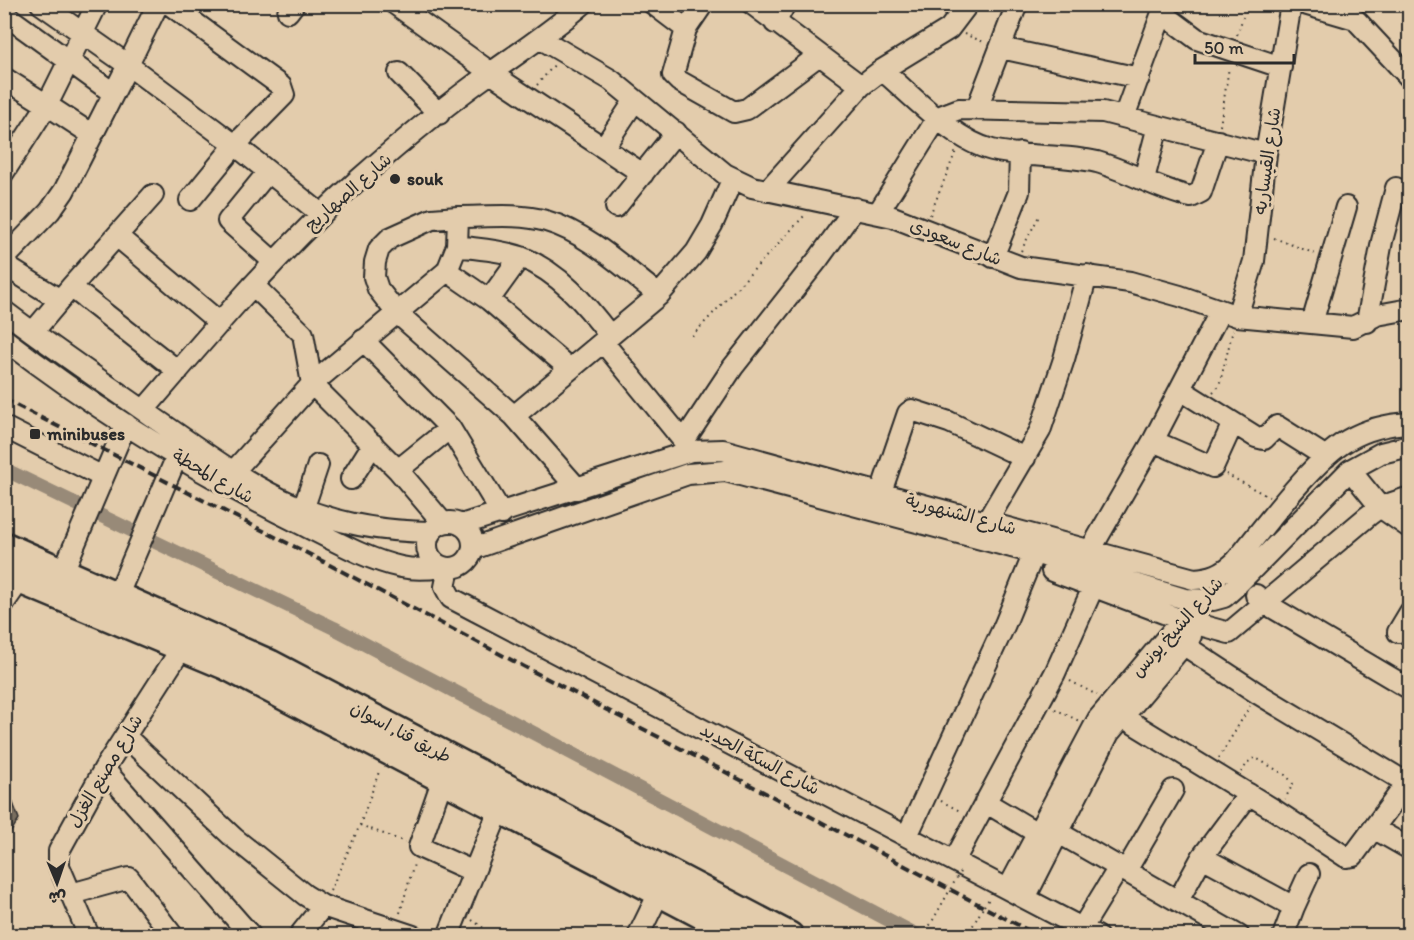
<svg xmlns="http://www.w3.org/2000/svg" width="1414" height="940" viewBox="0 0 1414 940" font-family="Itim,'Playpen Sans Arabic',sans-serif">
<rect width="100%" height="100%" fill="#e3ccac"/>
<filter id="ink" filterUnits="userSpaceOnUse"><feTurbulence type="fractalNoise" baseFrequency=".0167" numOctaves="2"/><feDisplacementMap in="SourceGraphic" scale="12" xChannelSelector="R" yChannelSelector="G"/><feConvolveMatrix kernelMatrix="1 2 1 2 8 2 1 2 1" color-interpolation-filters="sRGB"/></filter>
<g filter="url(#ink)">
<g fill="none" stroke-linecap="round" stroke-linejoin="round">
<path stroke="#988a78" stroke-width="14" d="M4,469L334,628L919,936"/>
<defs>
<path id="minor" d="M41,4L128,65L158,4
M169,4L281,86L284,95L235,145L321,214
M395,4L501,80L643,174
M653,4L686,29
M703,4L686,29L673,75L679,81L734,112L747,109L818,56
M752,4L861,86
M1304,4L1355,19L1410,78
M288,12L294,4
M4,14L113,93
M775,23L785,4
M541,39L611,80L725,174L752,187L893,217L1021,267L1130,282L1180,296L1237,316L1353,327L1377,315L1410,309
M1001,48L1139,78
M882,70C913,96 953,140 992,150C1026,158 1062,154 1097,162C1129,171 1159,190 1191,197L1201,192L1218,141
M399,73L439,114
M4,78L47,105L97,4
M977,108L1017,4
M1124,117L1162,13L1197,39L1281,67
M604,147L635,100
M4,172L47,105L91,134
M268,172L228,221L274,262
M1144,179L1158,126
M767,191L861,86L882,70L949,29L968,4
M616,207L676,132
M878,213L938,117L959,109L1103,112L1266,154
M458,217C487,217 518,213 546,221C588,233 625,269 659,295L696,252L712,225L733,178
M117,236L220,323
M457,246C478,249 501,250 521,257C559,272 586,304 610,336
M993,257L1019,192L1020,153
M4,259L50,211L64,191L128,65L235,145L190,200
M4,265L60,300
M447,271L489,300L570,369
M253,285L303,334L312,384L398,470L443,523
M71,287L153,195
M489,300L520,257
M4,311C54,349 106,384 157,420C253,486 308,531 431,532
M1237,316L1254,261L1266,154L1291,4
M1367,322L1382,241L1396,188
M1312,323L1346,207
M33,332L71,287L178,371
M4,339C98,411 199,474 305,526C335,541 368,560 401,567C415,570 428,569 442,567
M363,340L450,428L502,514
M603,342L690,449
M1181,390L1256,437L1264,439L1277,426L1326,457
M144,410C212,331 279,251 357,181C400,143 445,105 492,72C523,50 553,30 583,4
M514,416L659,295
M4,427L103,477
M684,441L733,367L819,258L855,208
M1153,441L1213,467L1233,423
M398,470L450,428
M1350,470L1380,507L1410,528
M233,472L312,384L447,271L457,246L458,217L432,219L390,238L379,249L375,262L374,277L378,289L396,312L514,416L578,489
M351,479L373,444
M881,492L908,413L912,410L949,422L1025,458
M303,510L318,465
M987,521L1040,431L1064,359L1087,275
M427 545a23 23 0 1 1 46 0a23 23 0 1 1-46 0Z
M461,525L691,451L723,450L1194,579C1212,578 1222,574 1236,561C1263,528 1313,460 1348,440C1367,429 1388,424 1410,423
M473,549L688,474L725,471L1034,553L1185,599L1213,600L1224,597L1234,588L1350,470L1381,453L1410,446
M1091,549L1153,441L1220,312
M449,568L445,587L451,598L1097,936
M1052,571L1182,620L1229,633L1368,516L1380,507L1410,497
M62,574L126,424
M1256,595L1263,602L1410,689
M117,597L177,456
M4,603L20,580
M1398,632L1410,612
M1121,716L1276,811L1346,857L1353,856L1407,783L1257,693L1184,645
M125,736L234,838L305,895L323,906L413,936
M104,769L251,936
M443,778L419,847L472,871
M985,802L1039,834
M1375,829L1410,849
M1059,833L1239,936
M907,836L1005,624L1034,553
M1202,857L1294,907L1309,874
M954,861L1055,673L1099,574
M1127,869L1173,790
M1008,889L1098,719L1190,610
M71,894L129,878L173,936
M1025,898L1109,733L1191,636
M1179,899L1202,857L1249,794
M1082,928L1120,866
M89,936L59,866V851L104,769L183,646
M299,936L323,906
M448,936L500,808
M638,936L660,891
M1283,936L1294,907"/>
<path id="highway" d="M4,546L270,664L789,936
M4,573L227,666L743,936"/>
</defs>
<use href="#minor" stroke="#2b2b2b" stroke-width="24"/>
<use href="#highway" stroke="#2b2b2b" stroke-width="32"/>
<path stroke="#2b2b2b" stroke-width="2" stroke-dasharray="1.5 4.5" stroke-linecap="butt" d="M1134,4L1145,8
M964,34L984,42
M1237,35L1243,17
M537,85L555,64
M1220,126L1229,67
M930,215L956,151
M1274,238L1316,254
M1021,251L1039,216
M692,336L804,216
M1213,392L1219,386L1233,330
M1226,474L1269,497
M1070,681L1097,695
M1055,709L1079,721
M1219,758L1250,706
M1241,772L1250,760L1256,758L1287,776L1293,784L1285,799
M941,801L962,812
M360,825L405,842
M330,891L360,825L380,769
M984,906L989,899
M400,913L414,864
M472,920L495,936"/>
<use href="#minor" stroke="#e3ccac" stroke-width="20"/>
<use href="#highway" stroke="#e3ccac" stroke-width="27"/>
<path stroke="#2b2b2b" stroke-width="4" stroke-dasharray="9 4.5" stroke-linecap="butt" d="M4,399L303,551L1039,936"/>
<path stroke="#2b2b2b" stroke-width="2" stroke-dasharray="1.5 4.5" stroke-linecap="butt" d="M924,936L960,872
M967,936L984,906"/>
</g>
<path fill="#796e5e" stroke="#2b2b2b" stroke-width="1.5" d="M13,803L19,819L4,843V817Z"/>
<path fill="#ad9d86" stroke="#2b2b2b" stroke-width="1.5" d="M4,798L13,803L4,817Z"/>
</g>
<g fill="#2b2b2b" stroke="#e3ccac" stroke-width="2">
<circle cx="395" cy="179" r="6"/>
<rect x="29" y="428" width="12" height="12" rx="3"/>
</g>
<g text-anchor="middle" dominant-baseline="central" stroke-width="6" stroke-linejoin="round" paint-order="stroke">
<g font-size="18" fill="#2b2b2b" stroke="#e3ccac">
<text transform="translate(1267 161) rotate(-82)">شارع القيساريه</text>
<text transform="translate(348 192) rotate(-41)">شارع الصهاريج</text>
<text transform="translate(956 242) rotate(22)">شارع سعودى</text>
<text transform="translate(213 476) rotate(30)">شارع المحطة</text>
<text transform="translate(961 514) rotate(15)">شارع الشنهورية</text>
<text transform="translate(1177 627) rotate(-48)">شارع الشيخ يونس</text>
<text transform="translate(401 732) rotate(28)">طريق قنا, اسوان</text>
<text transform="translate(760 759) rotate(28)">شارع السكة الحديد</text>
<text transform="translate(105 771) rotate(-59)">شارع مصنع الغزل</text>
</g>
<g font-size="18" font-weight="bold" fill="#2b2b2b" stroke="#e3ccac" text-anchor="start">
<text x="407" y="179">souk</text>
<text x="47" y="434">minibuses</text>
</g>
</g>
<rect width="1414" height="940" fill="none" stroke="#e3ccac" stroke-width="24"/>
<rect x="12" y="12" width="1390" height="916" fill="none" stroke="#2b2b2b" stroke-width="2" filter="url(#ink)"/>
<g transform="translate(57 883) rotate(178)" stroke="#e3ccac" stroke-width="4.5" paint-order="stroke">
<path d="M0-4.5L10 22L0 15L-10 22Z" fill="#2b2b2b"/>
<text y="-9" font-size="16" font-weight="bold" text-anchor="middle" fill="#2b2b2b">ش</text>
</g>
<path d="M1195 54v9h99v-9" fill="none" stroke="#2b2b2b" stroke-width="3"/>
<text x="1204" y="54" font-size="18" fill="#2b2b2b" stroke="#e3ccac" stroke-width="4.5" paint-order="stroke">50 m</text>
</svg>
